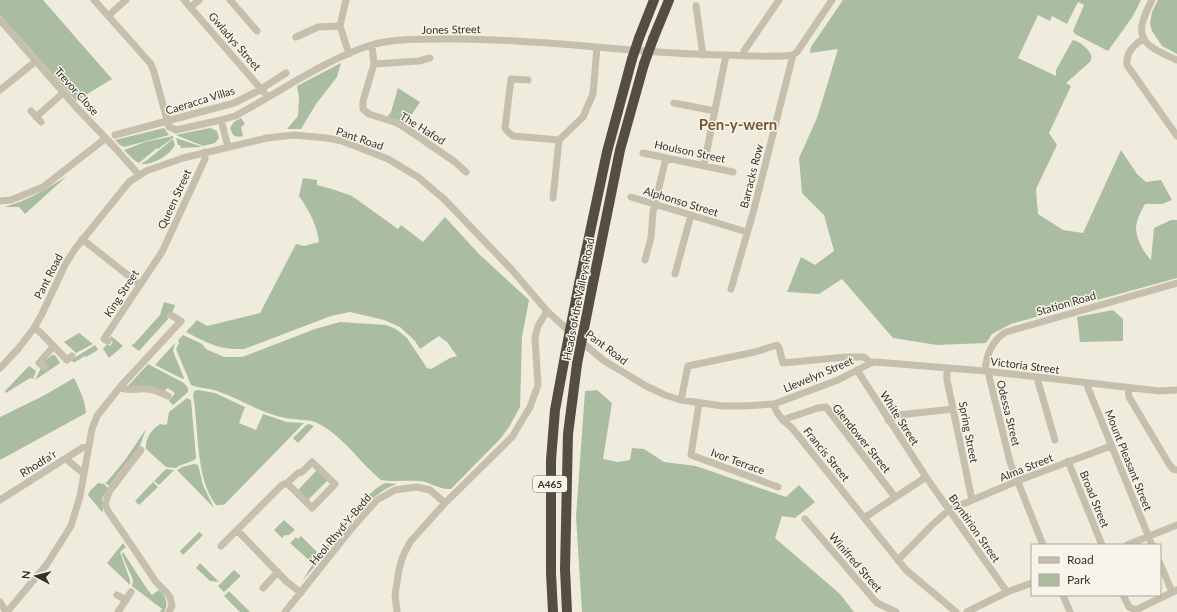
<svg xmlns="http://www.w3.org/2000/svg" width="1177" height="612" viewBox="0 0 1177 612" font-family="Lato,sans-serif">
<rect width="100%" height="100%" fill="#efecde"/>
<path fill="#abbda0" d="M0,0H43L112,79L76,101L0,15Z
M843,0H1141L1133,16L1108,51L1075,34L1073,31L1084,5L1078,2L1067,24L1052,16L1050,21L1038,15L1018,58L1056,76V70L1071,43L1073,40C1079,41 1090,50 1091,55C1092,58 1091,59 1090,62L1066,83L1071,86L1049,133L1057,145L1036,189L1038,214L1063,230L1083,233L1121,150L1137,174L1146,182L1161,180L1172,200L1162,204H1145C1142,210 1138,216 1137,222C1133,234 1143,252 1151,260L1154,228L1171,220H1177V278L1011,324L992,334L986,343L937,345L893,338L842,279L819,294L787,292L801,257L815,265L834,251L824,215L802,193L799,158L817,118L838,49L810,53L811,47Z
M1158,0H1177V54L1162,46L1152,31L1150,24L1152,12Z
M341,63L337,77L316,104L301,129H287L298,116L299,97L297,86Z
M398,88L420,102L405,125L387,117L391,112Z
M241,118L245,124L241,127L243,136L238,137L233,135L230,128L234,122Z
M164,128L169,135L124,147L120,145L115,140Z
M210,128L217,131L219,138L215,143L203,146L176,135Z
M173,136V138L158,149L157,148L139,163L134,160L124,150L145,142Z
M176,138L200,146L201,147L181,148L180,145H178Z
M173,139L175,145C169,156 153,165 141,164L147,160Z
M67,176L25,214L19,207H4C29,200 45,190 67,176Z
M303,178L317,180V185L332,189L352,196L398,229L401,225L423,242L445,217L479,254L529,300L522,337L520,407L509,427L501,438L451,489C440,490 430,482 420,481C407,480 393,482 381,480C359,462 342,434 315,422C306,419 294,420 285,418C261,413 240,399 217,391C209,388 197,388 191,385L176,349L179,343L178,340L183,335L202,344L206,349L224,357H242L315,329L340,322L386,325L396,329L407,338L427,368L431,369L450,358L457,356L447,342L439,336L420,349L415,341L400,327L384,320L350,312L331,316L244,349C219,350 208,343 186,332L197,320L207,326L260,313L296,244L304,246L319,242C317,225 309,210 299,196Z
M164,302L175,305L172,313L169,312L167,317L169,318L139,351L131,345L134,344L160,315Z
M1113,310L1123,319V341L1080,342L1077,317Z
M79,333L93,344L76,353L64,342Z
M111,336L123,346L109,358L103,349L107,344L110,346L113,342L110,339Z
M175,343L173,351L184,378L183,379L155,365Z
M95,345L98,350L86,357L85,356L75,362H73L71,360Z
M52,355H55L60,363L35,380L44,362Z
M148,364L184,383L188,388V392L173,405L169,401L175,393L168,388L164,391L127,387Z
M29,366L36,371L33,379L30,378L6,393L5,391Z
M74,378C80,390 85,400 86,413L0,460V417L43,396Z
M198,390L215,393L245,407L239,423L256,430L263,414L287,422L304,423L225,504L222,505H216C195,478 199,427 193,395L194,391Z
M597,390L612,403L603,459L618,462L630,460L632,448L644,449L664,462L696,466L786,497L799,485L815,502L795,518L782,516L775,538L840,594L854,612H582L576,517L585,391Z
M187,398L191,400L196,458C192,463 182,463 176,468L166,467L146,449C145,438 152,429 160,424L164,425L167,424L169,412Z
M309,424L314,426L298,443L293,438L306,425Z
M146,429L140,446L109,486L104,482L106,483L125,460Z
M194,464L198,465L203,485L214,508L177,470L182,467Z
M166,469L174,470L159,485L154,481Z
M317,470L328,480L308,500L298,490Z
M153,482L158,487L139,505L135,501Z
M98,483L104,484L108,488L102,499L103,511L102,512L88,495L90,491Z
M386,483L397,484C362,495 329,552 303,580C314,560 366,488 386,483Z
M284,520L295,530L289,535H285L282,538L274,530Z
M199,532L203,535L183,555L180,551Z
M301,536L317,552L310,561L290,543L296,537L298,539Z
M123,543L126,547L120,552L130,580V585L107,563Z
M123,552L147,589L152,595L159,590C166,596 169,604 164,612H160L162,609L132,586L133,580L122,555Z
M200,563L219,582L210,581L196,568Z
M234,570L241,576L224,592L218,586Z
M229,591L250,612H240L224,596Z"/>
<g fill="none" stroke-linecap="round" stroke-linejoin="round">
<path stroke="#c6bfab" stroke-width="7" d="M94,0L151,64L154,72L169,127L176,130L221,120L235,116C280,92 322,61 371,45C396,38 432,39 458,39C547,39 635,54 724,55C746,55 770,58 793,55
M184,0L268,97
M230,0L257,31
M346,0L340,26L349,54
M1152,0C1132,38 1141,44 1177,60
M696,6L703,55
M191,7L199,0
M108,16L126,0
M0,20L75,106L117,150L139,175
M296,37L318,27L340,26
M1144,38C1133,46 1126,52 1127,65L1177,136
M372,45L374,64L363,101V109L369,114L397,123L407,129L455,162L466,172
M744,55V51L779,0
M793,55L797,52L832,0
M374,64L419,61L430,58
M528,80L511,79L505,128L508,132L513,136L559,140L583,117L593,94L597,47
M0,90L36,61
M674,103L715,111
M31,111L41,122
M36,117L63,93
M221,120L228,147
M115,135L234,103L258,91L286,73
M643,153L733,172
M704,165L726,55
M631,197L747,232
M553,198L559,140
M0,201L11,200L43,187L106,138
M82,239L139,284
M645,260L651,238L653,212L666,158
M675,274L691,215
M731,289L753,213L793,55
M34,328L40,332L67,360L72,356
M108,341L104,339L162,252L205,159V152
M44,367L39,363L53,347
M0,368L18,349L34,328L41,316L65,265L75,249L129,182L146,171L183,158L267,138L294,135L327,138L342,141L388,159L418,177L444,199L512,270L547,311L571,333L603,360L646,386L665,395L681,400L723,406H744L774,404L838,380L871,363L875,362L985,371L1159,391L1177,390
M947,368V380L972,500
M857,370L926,477L1007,592
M985,371C986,356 992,340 1006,332L1177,283
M990,372L989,376L1010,462L1043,545
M1037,378L1055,440
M1087,384L1088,388L1152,545
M120,387L181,321L171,315
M1128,388L1129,397L1169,464L1173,469L1177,470
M681,400L688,366L755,352L777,345L779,348L783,363L845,357H864L871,363
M699,403L691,455L778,487
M774,404C776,415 784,421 792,428L906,570L956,612
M782,420L818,408L826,407L895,497
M888,420L899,415L953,409
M141,450L109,492L105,504L108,511L134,549L156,582L166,592L170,597L172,606L169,612
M66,459L83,473
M1068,461L1102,545
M0,500L82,448L88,446
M864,518L926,477
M805,519L877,603L896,612
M237,530L286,581L301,593
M1127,545L1177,525
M221,546L282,485L287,483L298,473L302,472L312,462L335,484L312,508L287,483
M898,560L932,525L949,510L1017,481L1111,446
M1160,563L1172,592
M263,588L278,572
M117,595L126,600
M1063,595L1070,612
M1123,595L1129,607L1136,610L1177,590
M0,602L6,612
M7,612L47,564L71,526L80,496L92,429L97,416L120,387C128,392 137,388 146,389C154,389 161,393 168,396
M118,612L131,592
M285,612L352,528L377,500L395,490L417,487L430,490L445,503
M397,612L395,595L399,569L403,556L410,542L445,503L512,437L530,407L538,385L535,337L538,326L547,311
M967,612L1007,592L1032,583"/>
<path stroke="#554d42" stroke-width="10" d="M639,38L654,0
M653,39L669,0
M579,284L607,152L632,59
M592,288L620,150L644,64
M553,612L551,573V460L555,410L565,356
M567,612L565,569L568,434L577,364"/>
<path stroke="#554d42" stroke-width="10" d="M632,59L639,38
M644,64L653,39
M565,356L579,284
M577,364L592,288"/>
</g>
<g text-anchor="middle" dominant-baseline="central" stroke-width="3" stroke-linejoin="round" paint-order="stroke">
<rect fill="#f7f5ea" stroke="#6f6b63" stroke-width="1" x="533" y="476" width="34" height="16" rx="3"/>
<g font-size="10" font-weight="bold" fill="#353029">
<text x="550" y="484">A465</text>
</g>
<g font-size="11" fill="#353029" stroke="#f7f5ea">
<text transform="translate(451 29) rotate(-1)">Jones Street</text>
<text transform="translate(235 41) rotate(49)">Gwladys Street</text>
<text transform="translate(77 91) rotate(48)">Trevor Close</text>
<text transform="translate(200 100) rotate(-17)">Caeracca Villas</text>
<text transform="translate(423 128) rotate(32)">The Hafod</text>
<text transform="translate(360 138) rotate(19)">Pant Road</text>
<text transform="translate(690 151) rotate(12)">Houlson Street</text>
<text transform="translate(751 176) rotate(-76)">Barracks Row</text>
<text transform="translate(174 199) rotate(-65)">Queen Street</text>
<text transform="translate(681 201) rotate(17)">Alphonso Street</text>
<text transform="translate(48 276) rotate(-63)">Pant Road</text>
<text transform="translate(121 293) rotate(-57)">King Street</text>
<text transform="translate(578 299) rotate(-79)">Heads of the Valleys Road</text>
<text transform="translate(1066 303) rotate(-16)">Station Road</text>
<text transform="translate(607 347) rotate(37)">Pant Road</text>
<text transform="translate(1025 365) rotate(7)">Victoria Street</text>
<text transform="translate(818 374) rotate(-23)">Llewelyn Street</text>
<text transform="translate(1009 413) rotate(76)">Odessa Street</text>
<text transform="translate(900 418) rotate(57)">White Street</text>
<text transform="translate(969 432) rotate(79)">Spring Street</text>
<text transform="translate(862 438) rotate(51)">Glendower Street</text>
<text transform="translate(827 454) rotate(51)">Francis Street</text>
<text transform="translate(1129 460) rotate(68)">Mount Pleasant Street</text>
<text transform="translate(738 461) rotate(20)">Ivor Terrace</text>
<text transform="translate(38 463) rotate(-32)">Rhodfa'r</text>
<text transform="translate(1026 467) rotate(-22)">Alma Street</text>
<text transform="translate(1095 499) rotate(68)">Broad Street</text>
<text transform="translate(975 528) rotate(55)">Bryntirion Street</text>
<text transform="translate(340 529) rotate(-50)">Heol Rhyd-Y-Bedd</text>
<text transform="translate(856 562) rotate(49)">Winifred Street</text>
</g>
<g font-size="15" font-weight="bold" fill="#7a552c" stroke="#f7f5ea">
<text x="738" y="124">Pen-y-wern</text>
</g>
</g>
<rect x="1031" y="544" width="130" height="52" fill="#f7f5ea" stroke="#a9a69d"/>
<rect x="1039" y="557" width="20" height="6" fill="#c6bfab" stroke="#a9a69d"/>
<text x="1067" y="564" font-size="12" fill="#353029">Road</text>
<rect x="1039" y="574" width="20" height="12" fill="#abbda0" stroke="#a9a69d"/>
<text x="1067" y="584" font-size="12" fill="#353029">Park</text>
<g transform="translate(36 576) rotate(277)" stroke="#f7f5ea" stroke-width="3" paint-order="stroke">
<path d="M0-3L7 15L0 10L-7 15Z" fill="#353029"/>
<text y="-6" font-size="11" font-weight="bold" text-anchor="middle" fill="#353029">N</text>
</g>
</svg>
